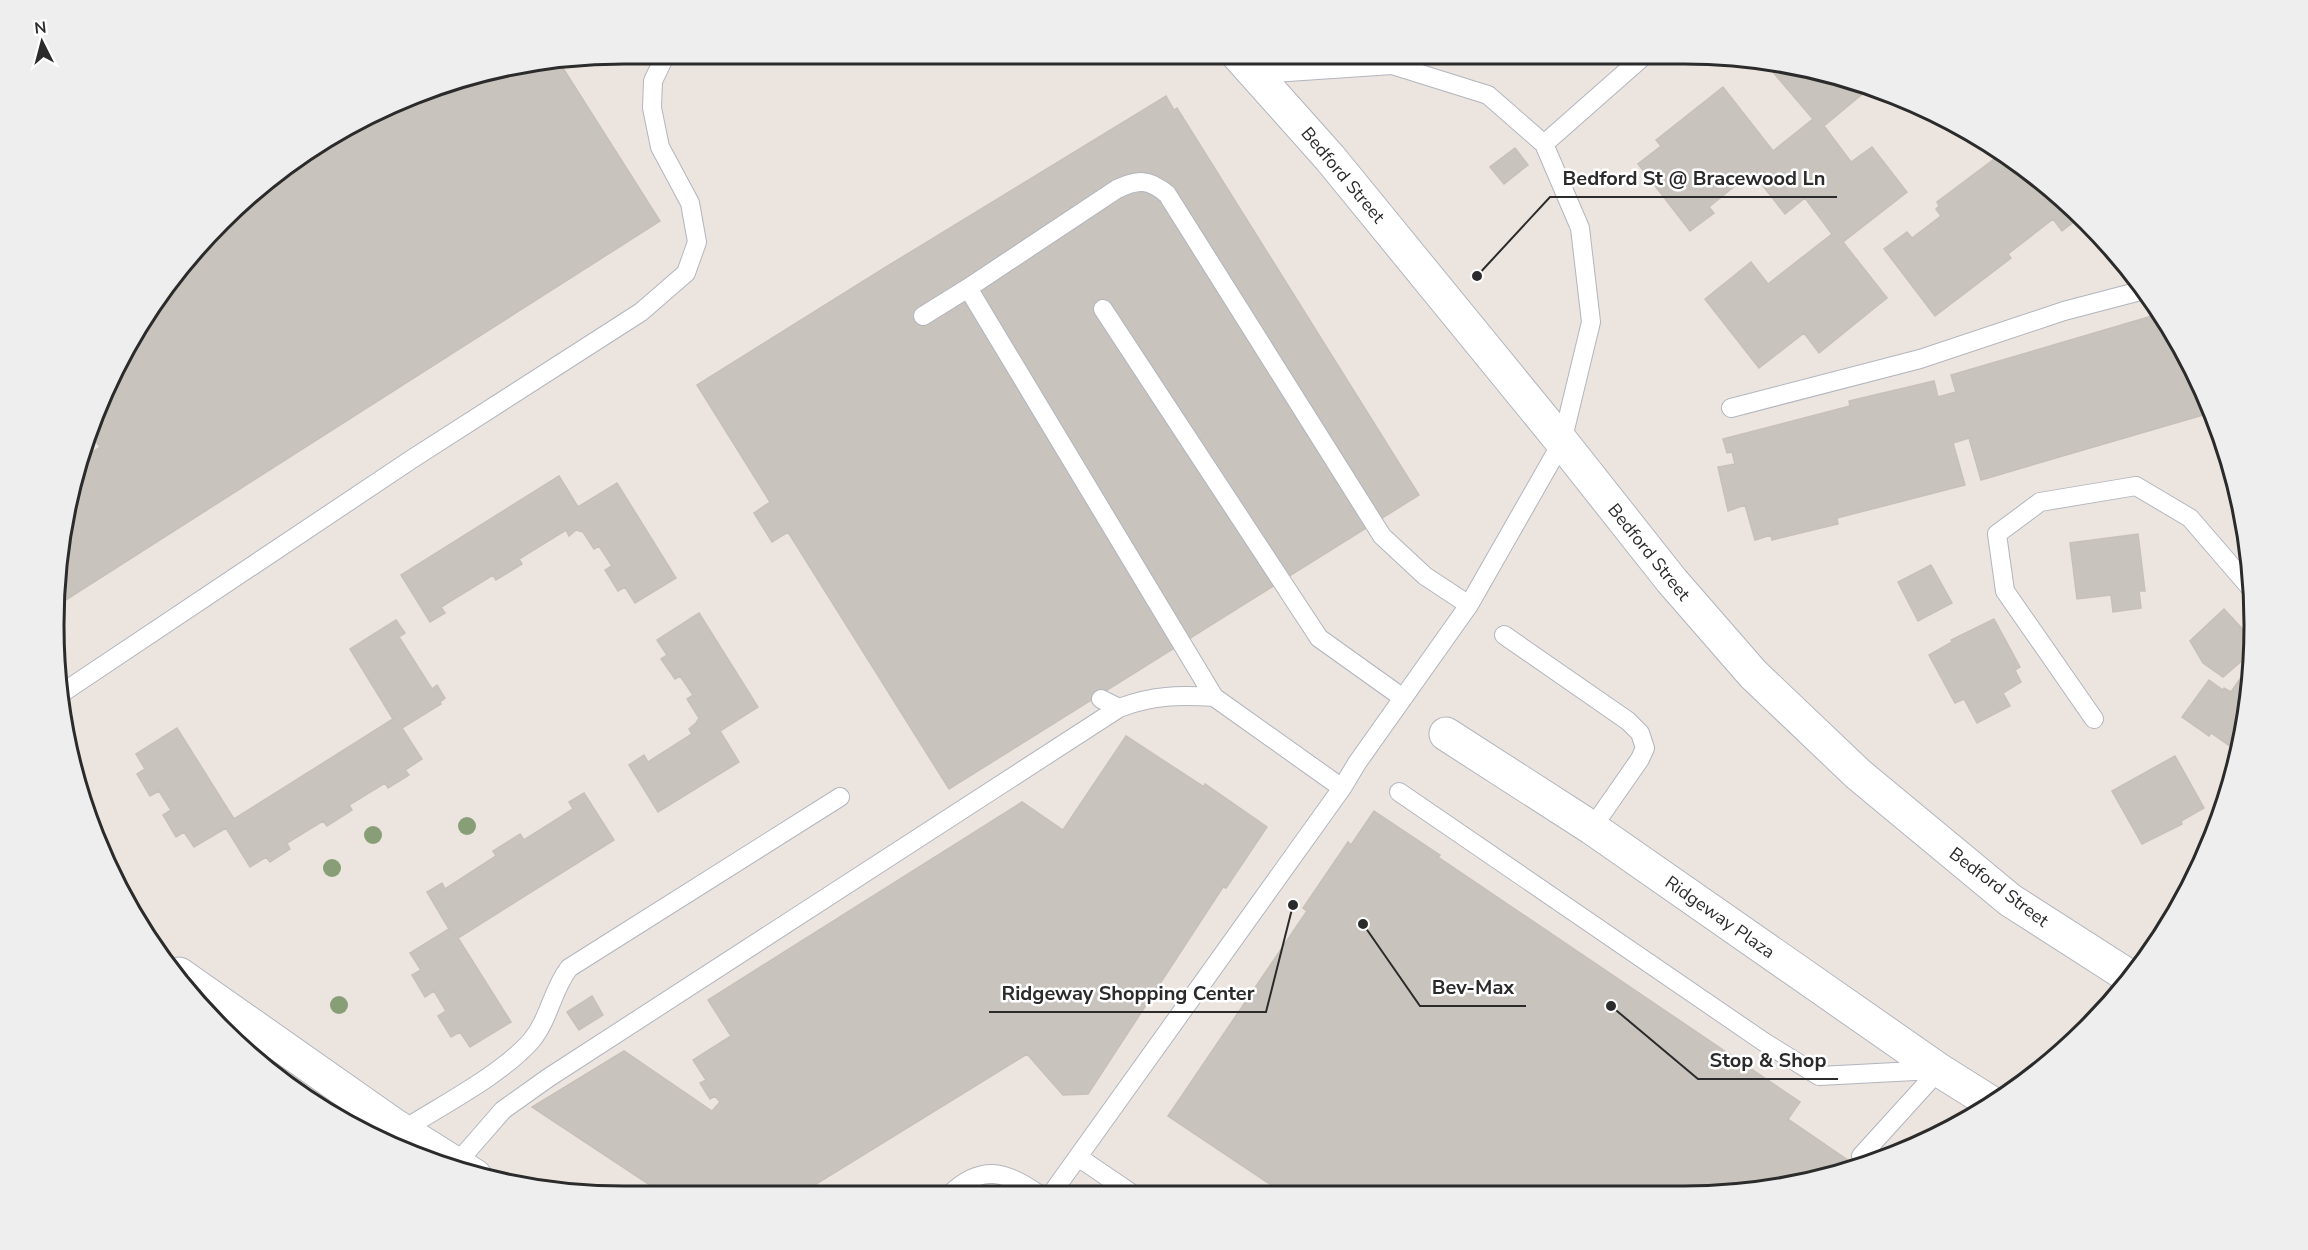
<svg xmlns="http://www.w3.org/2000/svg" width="2308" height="1250" viewBox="0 0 2308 1250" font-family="'Nunito Sans',sans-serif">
<rect width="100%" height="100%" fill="#ece5df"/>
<path fill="#c8c3bd" stroke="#c7c0b8" stroke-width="1.5" d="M1767,63L1831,74L1861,86L1866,91L1824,126L1851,162L1872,147L1907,192L1843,242L1887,298L1819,353L1804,333L1759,368L1705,299L1751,262L1768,284L1832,234L1805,198L1785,214L1752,172L1709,207L1714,213L1690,231L1638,164L1661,146L1656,140L1723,87L1773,151L1813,119L1766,64Z
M561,65L660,221L61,603L73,478L82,459L100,447L92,436L150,308L277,172L441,84Z
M1166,96L1174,110L1177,108L1419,495L949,789L788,532L772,542L754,513L770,502L697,385L886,267Z
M1515,148L1528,165L1504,184L1490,167Z
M2001,154L2059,195L2080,217L2062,231L2053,219L2008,254L2011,258L1935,316L1884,249L1907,232L1912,238L1941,216L1936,209L1939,206L1937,202Z
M2159,314L2195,372L2210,413L1981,480L1969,438L1953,443L1965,485L1837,518L1838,524L1772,540L1771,535L1755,540L1745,505L1728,511L1718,467L1735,464L1732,452L1727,453L1723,439L1850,406L1849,401L1934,381L1938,397L1956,392L1951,375Z
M559,476L578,507L617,483L676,578L635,603L625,587L618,591L605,570L612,566L599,546L594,549L583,532L576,530L569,536L566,530L519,559L522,564L496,580L493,575L441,607L445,613L430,622L401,575Z
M2138,534L2145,591H2139L2141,608L2113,612L2111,595L2077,599L2070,543Z
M1931,565L1952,603L1918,621L1898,582Z
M2224,609L2251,638V653L2223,677L2203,663L2190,641Z
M699,613L758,707L720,731L739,762L658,812L629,765L644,755L648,762L692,734L689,729L696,723L699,718L687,699L693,695L680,676L675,679L661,659L667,655L657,640Z
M1994,619L2020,667L2015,670L2021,682L2003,693L2010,706L1977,723L1964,699L1955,703L1929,655L1952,642L1951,640Z
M396,620L405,633L399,637L432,689L437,685L445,698L440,702L441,704L402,728L422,759L405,770L409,775L388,788L385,783L349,805L352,810L327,826L323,821L287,843L290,849L270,862L266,857L250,867L226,828L194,847L184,832L176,837L163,815L171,810L159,791L150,796L137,774L145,769L136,754L177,728L234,819L393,719L350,649Z
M2246,670L2250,672L2249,699L2237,751L2211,733L2209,736L2182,717L2209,680L2223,690L2224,688L2231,692Z
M1126,736L1204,787L1205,784L1267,827L1226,888L1223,887L1088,1094L1063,1095L1027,1054L800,1194L665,1195L532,1107L624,1051L712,1111L720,1102L715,1096L710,1099L700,1083L706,1080L693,1060L731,1036L708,1000L1022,802L1063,830Z
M2175,756L2204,808L2181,821L2182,824L2142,844L2112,791Z
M584,793L614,840L458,938L511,1022L470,1047L460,1032L451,1037L438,1016L446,1011L434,991L425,997L412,975L421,970L410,953L449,929L427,892L442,883L445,889L496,856L493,851L520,834L524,840L573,809L569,802Z
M1374,811L1440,855L1438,857L1800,1102L1788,1119L1855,1165L1757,1191L1283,1193L1168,1116L1307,911L1303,908L1348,842L1351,845Z
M592,996L603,1015L579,1030L567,1012Z"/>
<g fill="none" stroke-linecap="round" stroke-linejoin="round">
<defs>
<path id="lane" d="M1544,144L1645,55
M1103,309L1319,638L1403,698
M923,316L968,288
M1731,408L1920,359L2064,311L2144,290
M1504,635L1628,721L1640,733L1645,748L1640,759L1592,828
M62,693L412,459L641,312L686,273L697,242L690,203L660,147L652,108L653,81L666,54
M1101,699L1119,708
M2094,719L2005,591L1997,534L2040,502L2136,486L2190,518L2253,591
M1342,788L1214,697L968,288L1117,189C1138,179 1149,179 1167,194L1382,536L1425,576L1469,605
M1399,792L1764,1042L1819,1076L1934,1070
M403,1130C442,1105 501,1075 531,1041C549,1020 552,990 569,968L840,797
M1861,1156L1939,1070
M1078,1157L1131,1193
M456,1164L503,1110L548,1078L1119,708C1153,695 1179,695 1214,697
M1052,1193L1342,788L1357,763L1469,605L1562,442L1591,322L1580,228L1544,144L1488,95L1392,65L1257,74
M950,1194C982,1164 1005,1171 1037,1193"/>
<path id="street" d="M1446,734L1592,828L1939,1070L1993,1104"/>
<path id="secondary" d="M1238,55L1330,158L1562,442L1672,581L1753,674L1858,774L2010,900L2130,977
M179,974L394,1125L475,1176"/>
</defs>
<use href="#lane" stroke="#b2b5be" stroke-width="20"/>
<use href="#street" stroke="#b2b5be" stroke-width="35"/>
<use href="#secondary" stroke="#b2b5be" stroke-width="35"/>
<use href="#lane" stroke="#fff" stroke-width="18"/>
<use href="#street" stroke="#fff" stroke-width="33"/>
<use href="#secondary" stroke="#fff" stroke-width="33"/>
</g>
<g fill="#879e76">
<circle cx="467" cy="826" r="9"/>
<circle cx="373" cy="835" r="9"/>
<circle cx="332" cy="868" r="9"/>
<circle cx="339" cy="1005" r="9"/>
</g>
<g text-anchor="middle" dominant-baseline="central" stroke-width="5" stroke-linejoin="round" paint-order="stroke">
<g font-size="18" fill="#2b2b2b" stroke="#fff">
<text transform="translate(1343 175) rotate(50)">Bedford Street</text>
<text transform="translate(1649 552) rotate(51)">Bedford Street</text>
<text transform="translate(1999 887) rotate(37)">Bedford Street</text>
<text transform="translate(1720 917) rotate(35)">Ridgeway Plaza</text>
</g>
</g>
<path d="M0 0H2308V1250H0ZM624 64H1684A560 560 0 0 1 2244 624V626A560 560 0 0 1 1684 1186H624A560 560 0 0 1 64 626V624A560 560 0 0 1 624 64Z" fill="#eee" fill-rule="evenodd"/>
<path fill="none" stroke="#2b2b2b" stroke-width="3" d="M624 64H1684A560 560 0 0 1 2244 624V626A560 560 0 0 1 1684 1186H624A560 560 0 0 1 64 626V624A560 560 0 0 1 624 64Z"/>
<path fill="none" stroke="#2b2b2b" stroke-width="2" d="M1477 276L1550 197H1837M1363 924L1420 1006H1526M1293 905L1266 1012H989M1611 1006L1698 1079H1838"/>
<g fill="#2b2b2b" stroke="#fff" stroke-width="2">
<circle cx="1477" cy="276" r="6"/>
<circle cx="1363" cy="924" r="6"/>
<circle cx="1293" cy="905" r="6"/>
<circle cx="1611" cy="1006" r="6"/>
</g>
<g font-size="20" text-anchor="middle" font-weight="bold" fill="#2b2b2b" stroke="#fff" stroke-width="5" stroke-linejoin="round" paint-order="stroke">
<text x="1694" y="185">Bedford St @ Bracewood Ln</text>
<text x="1473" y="994">Bev-Max</text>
<text x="1128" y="1000">Ridgeway Shopping Center</text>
<text x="1768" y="1067">Stop &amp; Shop</text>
</g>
<g transform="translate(42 42) rotate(354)" stroke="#ffffff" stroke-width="4.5" paint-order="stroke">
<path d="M0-4.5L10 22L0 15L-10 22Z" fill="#2b2b2b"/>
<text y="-9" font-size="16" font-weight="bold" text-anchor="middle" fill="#2b2b2b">N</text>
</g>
</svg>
